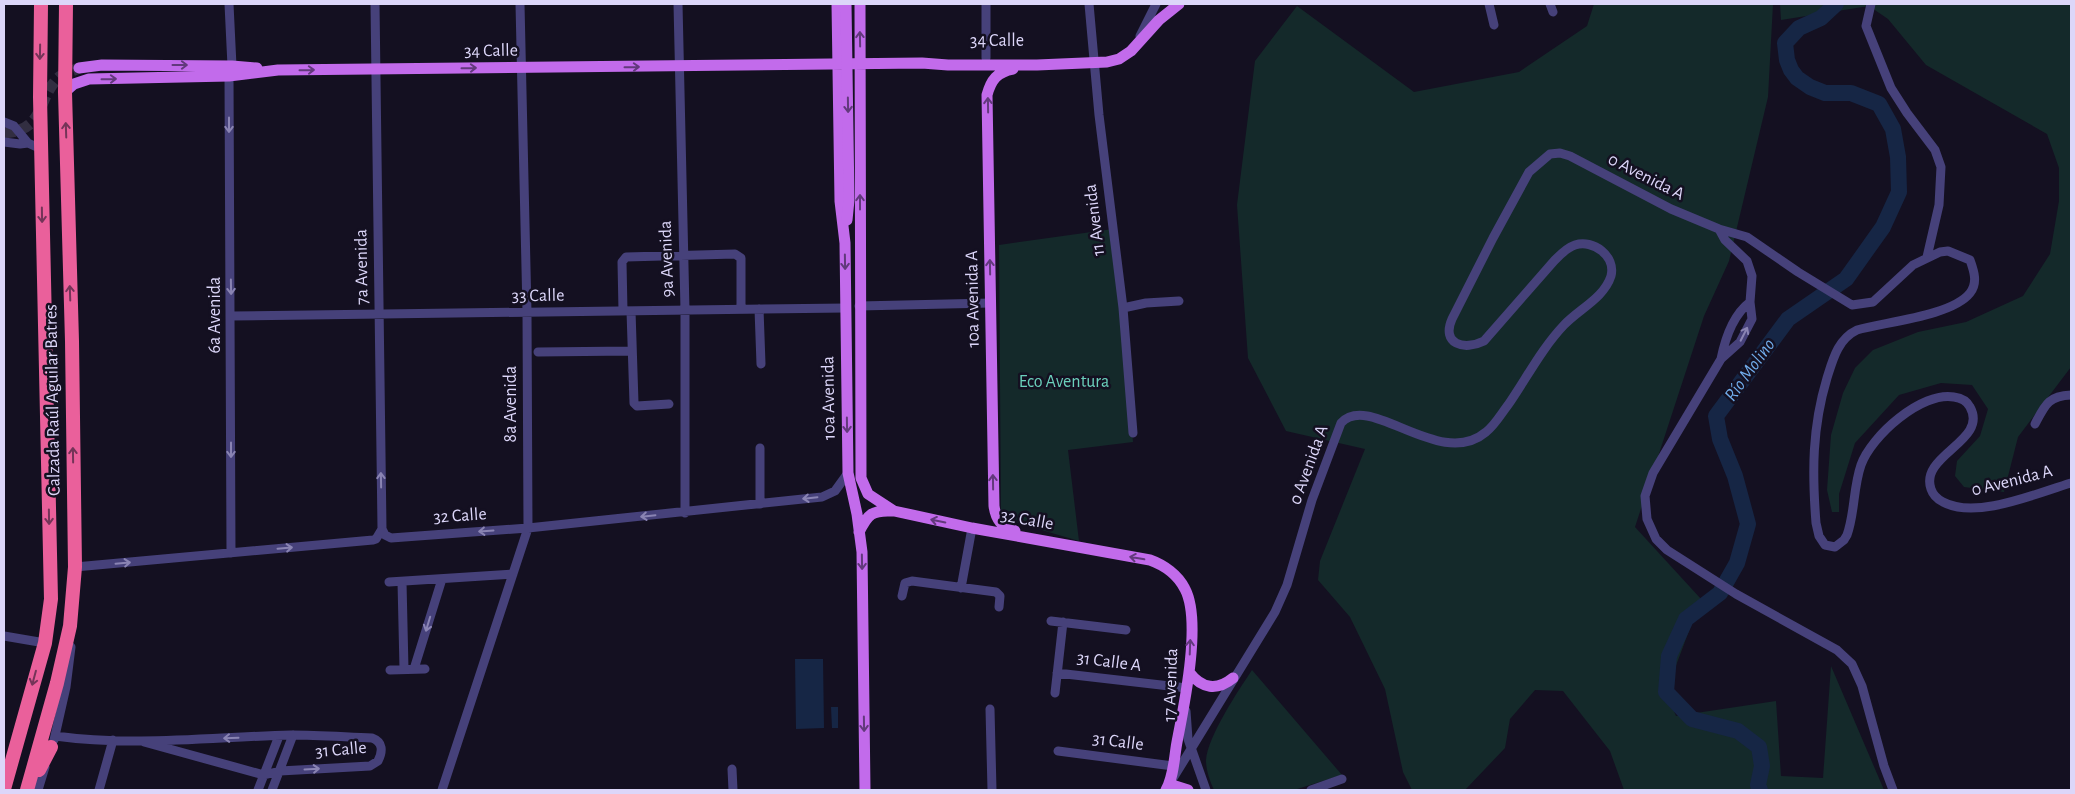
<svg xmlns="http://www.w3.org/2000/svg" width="2075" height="794" viewBox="0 0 2075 794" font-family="'Alegreya Sans',sans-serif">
<rect width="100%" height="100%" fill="#141021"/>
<path fill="#14292a" d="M1594,4H1773L1768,97L1729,261L1704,316L1635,527L1701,599L1666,692L1676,716L1776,701L1781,776L1823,778L1831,666L1884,790H1624L1610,751L1563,691L1535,690L1510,719L1505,748L1465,790H1412L1403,772L1385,689L1350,617L1318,580L1320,561L1365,449L1286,431L1248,358L1237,205L1255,61L1297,6L1414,92L1519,72L1587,26Z
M1780,4H2071V367L2018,437L2004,492L1964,487L1955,476L1957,461L1980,436L1988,409L1972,385L1941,383L1899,395L1855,443L1839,494V512H1832L1827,490L1831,435L1843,393L1855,368L1873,350L1918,332L1966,322L2023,296L2050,254L2059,201V168L2047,134L1926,65L1888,19L1869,6L1781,20Z
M1113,229L1133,442L1068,450L1079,541L1001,518L999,245Z
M1252,670L1342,775L1294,790H1214C1210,781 1206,771 1206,760C1208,736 1238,691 1252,670Z"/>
<path fill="#162645" d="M795,659H823L824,728L796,729Z
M831,707H838V728H832Z"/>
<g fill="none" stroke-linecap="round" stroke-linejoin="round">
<path stroke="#162645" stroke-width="16" d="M1760,790L1758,785L1762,766L1759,747L1738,731L1692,719L1666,692L1669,656L1686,619L1720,593L1737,563L1748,524L1735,476L1720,439L1716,416L1788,319L1846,279L1883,227L1899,192L1898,157L1893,129L1879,104L1851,93H1825L1810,87L1797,78L1791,70L1787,60L1785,43L1799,28L1821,18L1836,4"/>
<path stroke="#322e41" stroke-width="11" stroke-dasharray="11 5.5" stroke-linecap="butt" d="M4,133C46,130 36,100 58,78C63,73 73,71 79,68"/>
<path stroke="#46417a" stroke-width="9" d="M229,4L232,66
M678,4L685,310V513
M986,4V58
M1089,4L1099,115L1123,308L1133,433
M1489,4L1494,25
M1550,4L1553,12
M1871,4L1866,26L1891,88L1907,113L1935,150L1941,167L1939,205L1927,257
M1140,36L1156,4
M229,76L231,553
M4,122L14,126L28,143L41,149
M4,142L20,144L28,143
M1719,229L1725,240L1747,261L1752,276L1750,302L1752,319L1740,342L1721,359L1653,473L1645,496L1647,519L1656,539L1667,550L1736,594L1837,650L1852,664L1862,686L1884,766L1893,790
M859,306L991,303
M1123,308L1146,303L1179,301
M759,309L761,364
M623,311L622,262L626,257L735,254L741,258V309
M631,311L634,403L637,406L669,404
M231,316L846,308
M538,352L631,351
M1721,359C1725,339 1733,315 1750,302
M2035,424C2045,405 2048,396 2071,395
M760,504V448
M382,529L385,535L391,538L528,528L822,497L835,491L848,473
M75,567L373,540L376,539L382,529L375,4
M389,582L513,574
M402,582L404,669
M961,588L972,528
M902,596L905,583L912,581L996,592L1000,596L999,607
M1051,621L1126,630
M4,636L45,643
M414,669L442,579
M390,670L425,669
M1057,673L1187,688
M1055,693L1063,622
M990,709L992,790
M1186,711L1188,739L1206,790
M55,736C134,747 213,737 291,735C318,735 345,737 372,738C383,742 383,751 378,761L370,766L280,771L264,775L144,742
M54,740L66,687L71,647
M1058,751L1173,766
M732,769L733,790
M1172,780L1275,612L1287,585L1312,500L1341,423C1370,391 1440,471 1486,432C1495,425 1501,414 1508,405C1526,379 1542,348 1564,325C1579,309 1604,298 1611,276C1616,256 1593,239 1575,245C1566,248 1560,255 1554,261L1484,341C1464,351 1441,344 1452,319L1493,238L1529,172L1550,154L1560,153L1570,156L1671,209L1719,229L1747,237L1798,272L1852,305L1873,302L1913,265L1940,252L1948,251L1970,260C1974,271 1978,283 1970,293C1952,316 1885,322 1857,330C1838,339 1833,359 1827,378C1812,428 1812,472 1816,523L1819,536L1825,545L1835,547L1844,540L1847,535C1855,513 1853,488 1861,465C1871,436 1922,391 1954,397C1961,398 1967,401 1970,407C1989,441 1919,455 1931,489C1933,495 1937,499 1943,502C1976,520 2037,493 2071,483
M38,790L45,767
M99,790L113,740
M258,790L279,736
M272,790L293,735
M442,790L528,528L527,312L520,4
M1311,790L1342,779"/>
<path stroke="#c26beb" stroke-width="11" d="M837,4L840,201L845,243L848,473L857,514L862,552L865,790
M860,4L861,478L868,494L894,511L972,528L1150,560C1164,565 1178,575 1185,589C1202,621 1184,706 1177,742C1174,758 1174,776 1166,790
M79,68L102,65L232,66L257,68
M1013,69C997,72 991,80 987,95L994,506C996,520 1001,526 1015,531
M65,92L74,84L89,79L229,76L278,70L922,63L948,65H1037L1107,62L1119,59L1131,51L1159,20L1179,4
M859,532C868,514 872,510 892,511
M1189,672C1202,689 1217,691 1233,678
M1169,784L1188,790"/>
<path stroke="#ea609b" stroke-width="14" d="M39,770L51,747
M4,789L45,643L51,599L40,97L41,4
M27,790L57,683L70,626L75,567L72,341L65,92L66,4"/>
<path stroke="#c26beb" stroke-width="11" d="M846,4L849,200L847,220"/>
</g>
<defs><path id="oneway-shaft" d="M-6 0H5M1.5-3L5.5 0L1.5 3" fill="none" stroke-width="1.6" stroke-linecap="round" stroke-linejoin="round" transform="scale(1.25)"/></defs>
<g stroke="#62397c">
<use href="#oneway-shaft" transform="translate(860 39) rotate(-91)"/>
<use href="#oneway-shaft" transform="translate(180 65)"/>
<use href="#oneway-shaft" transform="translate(632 67) rotate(-1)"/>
<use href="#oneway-shaft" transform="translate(469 68) rotate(-1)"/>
<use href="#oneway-shaft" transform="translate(307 70) rotate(-1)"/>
<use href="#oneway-shaft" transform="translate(109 79) rotate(-1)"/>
<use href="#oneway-shaft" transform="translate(848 105) rotate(89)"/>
<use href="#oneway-shaft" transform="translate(988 105) rotate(-91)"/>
<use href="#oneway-shaft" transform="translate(860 202) rotate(-90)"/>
<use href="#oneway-shaft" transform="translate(845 262) rotate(89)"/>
<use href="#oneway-shaft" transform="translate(990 267) rotate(-91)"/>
<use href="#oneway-shaft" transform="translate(847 425) rotate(89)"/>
<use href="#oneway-shaft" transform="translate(993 482) rotate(-91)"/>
<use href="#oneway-shaft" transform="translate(938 521) rotate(-168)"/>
<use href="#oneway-shaft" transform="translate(1137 558) rotate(-170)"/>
<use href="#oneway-shaft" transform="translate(862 562) rotate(89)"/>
<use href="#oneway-shaft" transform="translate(1190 647) rotate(-88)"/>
<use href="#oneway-shaft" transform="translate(864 724) rotate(89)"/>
</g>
<g stroke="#743458">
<use href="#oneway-shaft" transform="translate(40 52) rotate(91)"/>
<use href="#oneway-shaft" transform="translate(66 130) rotate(-92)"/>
<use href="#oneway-shaft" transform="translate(42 215) rotate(89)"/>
<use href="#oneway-shaft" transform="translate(70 293) rotate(-92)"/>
<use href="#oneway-shaft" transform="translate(73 455) rotate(-91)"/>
<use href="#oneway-shaft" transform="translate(49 517) rotate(89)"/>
<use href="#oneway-shaft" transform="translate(34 678) rotate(105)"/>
</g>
<g stroke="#8a84b3">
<use href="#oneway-shaft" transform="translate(229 125) rotate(90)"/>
<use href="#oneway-shaft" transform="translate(231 287) rotate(89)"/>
<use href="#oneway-shaft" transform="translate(1744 334) rotate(-63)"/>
<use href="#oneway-shaft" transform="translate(231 450) rotate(90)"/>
<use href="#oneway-shaft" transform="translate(381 480) rotate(-91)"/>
<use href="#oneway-shaft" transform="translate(810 498) rotate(174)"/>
<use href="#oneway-shaft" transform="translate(648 516) rotate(174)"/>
<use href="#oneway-shaft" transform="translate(486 531) rotate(176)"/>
<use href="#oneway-shaft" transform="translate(285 548) rotate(-5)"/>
<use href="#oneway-shaft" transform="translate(123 563) rotate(-5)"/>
<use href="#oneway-shaft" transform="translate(428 624) rotate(107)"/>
<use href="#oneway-shaft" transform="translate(231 738) rotate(178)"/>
<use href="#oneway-shaft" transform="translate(312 769) rotate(-3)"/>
</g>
<g text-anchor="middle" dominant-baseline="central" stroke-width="5" stroke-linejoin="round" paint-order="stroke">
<g font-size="18" fill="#dcd6f9" stroke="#141021">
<text x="997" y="41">34 Calle</text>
<text transform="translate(491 51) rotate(-1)">34 Calle</text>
<text transform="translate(1646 177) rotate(27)">0 Avenida A</text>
<text transform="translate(1095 220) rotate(-97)">11 Avenida</text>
<text transform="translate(667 259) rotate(-92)">9a Avenida</text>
<text transform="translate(362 267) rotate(-91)">7a Avenida</text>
<text transform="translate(538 296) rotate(-1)">33 Calle</text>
<text transform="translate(973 299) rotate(-91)">10a Avenida A</text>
<text transform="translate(215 315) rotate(-90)">6a Avenida</text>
<text transform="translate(829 398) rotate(-91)">10a Avenida</text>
<text transform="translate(53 400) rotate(-91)">Calzada Raúl Aguilar Batres</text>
<text transform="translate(511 404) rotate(-90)">8a Avenida</text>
<text transform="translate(1309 465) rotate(-70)">0 Avenida A</text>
<text transform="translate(2012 481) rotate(-14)">0 Avenida A</text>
<text transform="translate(460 516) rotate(-4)">32 Calle</text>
<text transform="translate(1027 520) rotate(10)">32 Calle</text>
<text transform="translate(1109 662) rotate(7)">31 Calle A</text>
<text transform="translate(1171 685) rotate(-88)">17 Avenida</text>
<text transform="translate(1118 742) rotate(7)">31 Calle</text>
<text transform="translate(341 750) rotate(-5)">31 Calle</text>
</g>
<g font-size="18" fill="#6bd0bc" stroke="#141021">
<text x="1064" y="382">Eco Aventura</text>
</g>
<g font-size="19" font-style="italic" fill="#71adec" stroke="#141021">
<text transform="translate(1750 370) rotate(-54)">Río Molino</text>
</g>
</g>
<rect width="2075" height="794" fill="none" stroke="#dcd6f9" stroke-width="10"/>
</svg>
